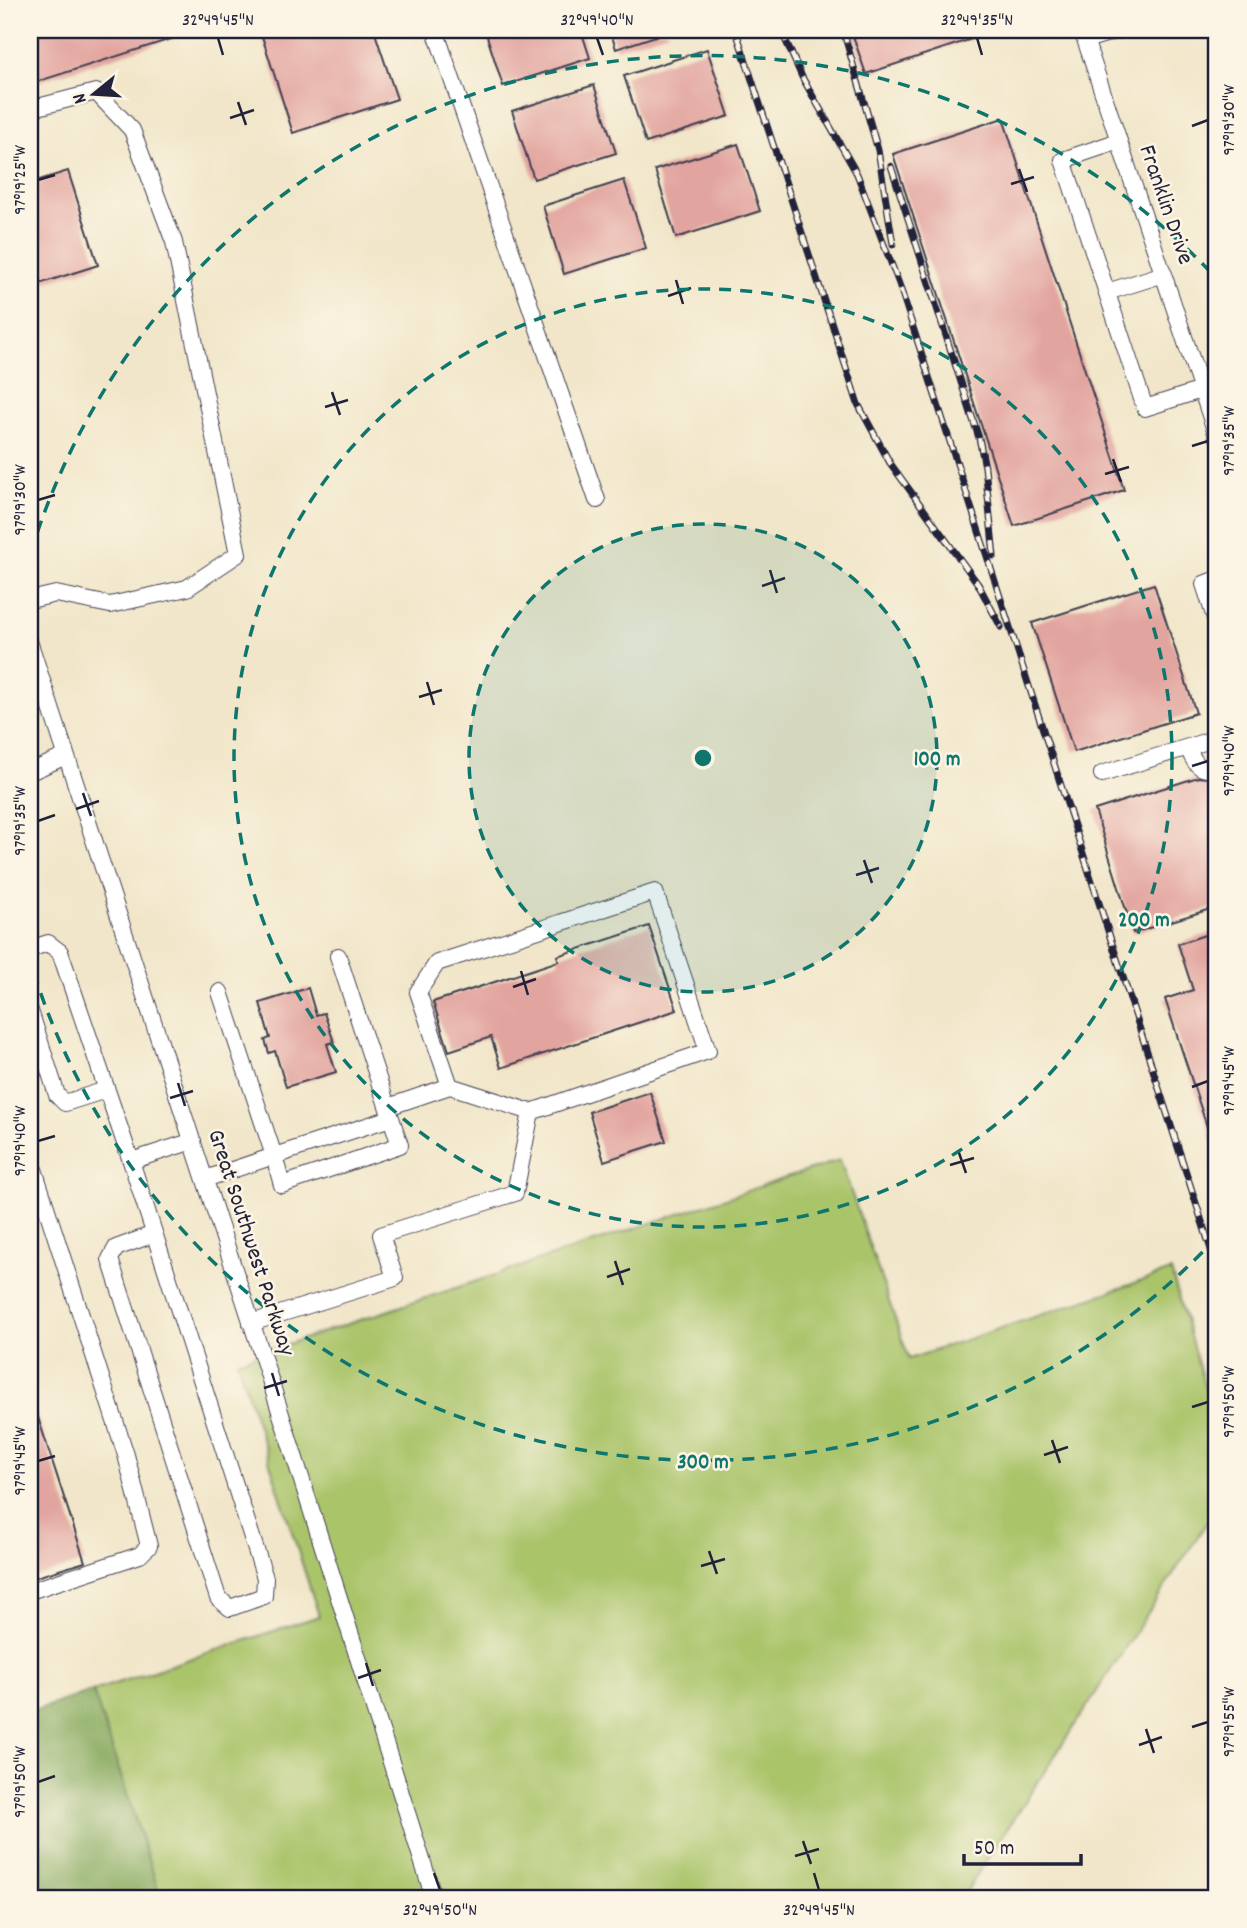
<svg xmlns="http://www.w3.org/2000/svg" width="1247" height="1928" viewBox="0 0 1247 1928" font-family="Dekko,sans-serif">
<rect width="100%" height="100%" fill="#fcf5e5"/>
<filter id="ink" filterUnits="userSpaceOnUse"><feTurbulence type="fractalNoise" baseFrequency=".0143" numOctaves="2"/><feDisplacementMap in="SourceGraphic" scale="14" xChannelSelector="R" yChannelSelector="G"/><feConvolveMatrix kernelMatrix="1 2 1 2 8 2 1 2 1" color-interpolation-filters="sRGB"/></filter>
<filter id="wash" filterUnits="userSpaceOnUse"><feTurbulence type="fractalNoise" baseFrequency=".00686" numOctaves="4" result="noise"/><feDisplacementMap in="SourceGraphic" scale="28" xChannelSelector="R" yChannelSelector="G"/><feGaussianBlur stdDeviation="1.57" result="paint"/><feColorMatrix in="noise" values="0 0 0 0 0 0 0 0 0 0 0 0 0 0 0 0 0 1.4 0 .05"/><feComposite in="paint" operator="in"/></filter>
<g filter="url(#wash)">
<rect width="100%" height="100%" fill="#f1e6c9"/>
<path fill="#aac46b" stroke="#667353" stroke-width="2" d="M840,1160L909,1359L1171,1271L1217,1429V1507L962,1898H161L93,1691L319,1616L237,1361Z"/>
<path fill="#87aa5f" stroke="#54664d" stroke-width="2" d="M93,1691L161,1898H30V1712Z"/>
<g id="blocks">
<path fill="#e2a49f" d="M30,30H192L193,32L30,84Z
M260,30H374L397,99L293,133Z
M485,30H581L590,58L503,86Z
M610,30H668V32L616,49Z
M851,30H992L993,32L866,74Z
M707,49L729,116L646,143L624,76Z
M594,85L616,153L534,179L512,111Z
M1003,118L1124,490L1014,526L893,154Z
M738,144L760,211L676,238L655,170Z
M68,171L98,265L30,287V183Z
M624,180L646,248L564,274L543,206Z
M1154,584L1196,713L1074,752L1032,623Z
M1198,777L1217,779V907L1133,933L1095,810Z
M649,926L677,1010L501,1068L491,1037L449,1051L433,1002L559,961L557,956Z
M1217,931V1151H1215L1165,999L1193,990L1178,944Z
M308,988L316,1015L324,1013L334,1042L327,1044L336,1072L286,1087L275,1051L269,1053L265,1040L270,1038L260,1003Z
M650,1092L666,1141L604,1161L589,1112Z
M30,1399H32L85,1562L30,1579Z"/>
</g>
</g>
<g filter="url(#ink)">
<use href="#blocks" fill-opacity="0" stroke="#413f50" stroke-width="2"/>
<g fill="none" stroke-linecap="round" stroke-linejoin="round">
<defs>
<path id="minor" d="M435,30L597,500
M1082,30L1217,436
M1085,40L1119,30
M30,109L96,92L132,130L174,242L238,554L187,588L110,605L56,594L30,600
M1119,141L1063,160L1145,408L1217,385
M1107,292L1164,274
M1217,579L1204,584L1217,624
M30,644L266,1367L434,1898
M1188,747C1193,762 1200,773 1217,768
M30,772L66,756
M1102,774L1217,738
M30,949L48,943L60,952L131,1161L193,1141
M338,956L391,1118L274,1156L282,1185L400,1145L391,1118
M30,1011L57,1095L65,1103L106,1090
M388,1107L450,1086L418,992L437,963L655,892L708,1051L531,1112L450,1086
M30,1157L126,1455L149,1546L140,1555L30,1591
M131,1161L265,1578L264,1596L230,1608L218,1598L110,1259L116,1248L154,1234
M205,1179L274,1156L220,992
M251,1323L395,1278L381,1235L515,1193L531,1112"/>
</defs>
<use href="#minor" stroke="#413f50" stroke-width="18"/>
<use href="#minor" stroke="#fff" stroke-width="16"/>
<defs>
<path id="rail" d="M781,30L802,77L857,174L899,284L1217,1268
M843,30L878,150L893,244
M738,37L858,404L890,463L978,584L1001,627
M891,166L979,438L985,467L994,556"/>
</defs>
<use href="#rail" stroke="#22223b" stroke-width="7"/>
<use href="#rail" stroke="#fcf5e5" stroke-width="4.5" stroke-dasharray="13" stroke-linecap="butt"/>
</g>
</g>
<path fill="none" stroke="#22223b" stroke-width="2.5" d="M218,38L223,55M597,38L603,55M977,38L982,55M238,102L246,125M230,118L254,110M1192,126L1208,120M1019,169L1027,192M38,180L55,175M1011,184L1034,177M676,280L683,304M668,296L691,288M332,392L340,415M325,407L348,400M1192,446L1208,441M1113,459L1121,482M1105,474L1129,467M38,500L55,495M770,570L777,593M762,586L785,578M427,682L434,705M419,697L442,690M1192,766L1208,761M83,793L91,816M76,809L99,801M38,821L55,815M864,860L872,883M856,875L879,868M521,971L528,995M513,987L536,979M178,1083L185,1106M1192,1087L1208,1081M170,1098L193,1091M38,1141L55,1136M958,1150L966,1173M950,1165L974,1158M615,1261L623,1285M607,1277L630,1269M272,1373L279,1396M264,1388L287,1381M1192,1407L1208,1402M1052,1440L1060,1463M1044,1455L1068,1447M38,1461L55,1456M709,1551L717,1574M701,1566L725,1559M366,1663L373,1686M358,1678L381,1670M1192,1727L1208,1722M1146,1729L1154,1753M1139,1745L1162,1737M38,1782L55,1776M803,1841L811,1864M795,1856L819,1849M434,1873L440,1890M814,1873L819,1890"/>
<circle cx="703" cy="758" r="234" fill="#0f766e" fill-opacity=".12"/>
<g fill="none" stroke="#0f766e" stroke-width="3.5" stroke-dasharray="12 9">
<circle cx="703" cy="758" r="234"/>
<circle cx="703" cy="758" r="469"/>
<path d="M1217 1237A703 703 0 0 1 31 964M31 552A703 703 0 0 1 1217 279"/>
</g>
<g text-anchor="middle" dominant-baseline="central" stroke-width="5" stroke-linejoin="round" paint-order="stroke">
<g font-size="24" fill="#22223b" stroke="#fcf5e5">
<text transform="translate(1165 205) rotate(71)">Franklin Drive</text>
<text transform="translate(250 1243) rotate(72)">Great Southwest Parkway</text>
</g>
</g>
<circle cx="703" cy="758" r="10" fill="#0f766e" stroke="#fcf5e5" stroke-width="3.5"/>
<g font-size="21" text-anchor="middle" font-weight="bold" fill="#0f766e" stroke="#fcf5e5" stroke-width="5" stroke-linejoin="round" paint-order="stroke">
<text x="937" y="765">100 m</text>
<text x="1144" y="926">200 m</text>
<text x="703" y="1468">300 m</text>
</g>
<rect width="1247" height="1928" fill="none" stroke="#fcf5e5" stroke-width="77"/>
<g transform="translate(94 94) rotate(252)" stroke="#fcf5e5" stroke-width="5" paint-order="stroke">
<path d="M0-5L12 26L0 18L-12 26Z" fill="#22223b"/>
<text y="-10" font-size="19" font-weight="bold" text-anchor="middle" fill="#22223b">N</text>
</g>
<path d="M964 1854v10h117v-10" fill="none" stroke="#22223b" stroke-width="3.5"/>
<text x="974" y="1854" font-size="21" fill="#22223b" stroke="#fcf5e5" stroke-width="5" paint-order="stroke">50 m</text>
<rect x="38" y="38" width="1170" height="1852" fill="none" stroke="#22223b" stroke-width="2.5"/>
<g font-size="18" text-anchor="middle" fill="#22223b">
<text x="218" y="25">32°49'45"N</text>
<text x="597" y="25">32°49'40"N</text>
<text x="977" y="25">32°49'35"N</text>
<text transform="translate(1228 120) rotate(-90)" y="6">97°19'30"W</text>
<text transform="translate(19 180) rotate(-90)" y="6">97°19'25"W</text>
<text transform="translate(1228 441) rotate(-90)" y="6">97°19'35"W</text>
<text transform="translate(19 500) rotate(-90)" y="6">97°19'30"W</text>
<text transform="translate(1228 761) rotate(-90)" y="6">97°19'40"W</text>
<text transform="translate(19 821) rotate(-90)" y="6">97°19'35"W</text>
<text transform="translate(1228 1081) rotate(-90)" y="6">97°19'45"W</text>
<text transform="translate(19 1141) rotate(-90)" y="6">97°19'40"W</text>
<text transform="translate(1228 1402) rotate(-90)" y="6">97°19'50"W</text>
<text transform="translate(19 1461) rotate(-90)" y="6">97°19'45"W</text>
<text transform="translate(1228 1722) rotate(-90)" y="6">97°19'55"W</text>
<text transform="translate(19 1782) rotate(-90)" y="6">97°19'50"W</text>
<text x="440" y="1915">32°49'50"N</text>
<text x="819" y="1915">32°49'45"N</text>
</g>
</svg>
